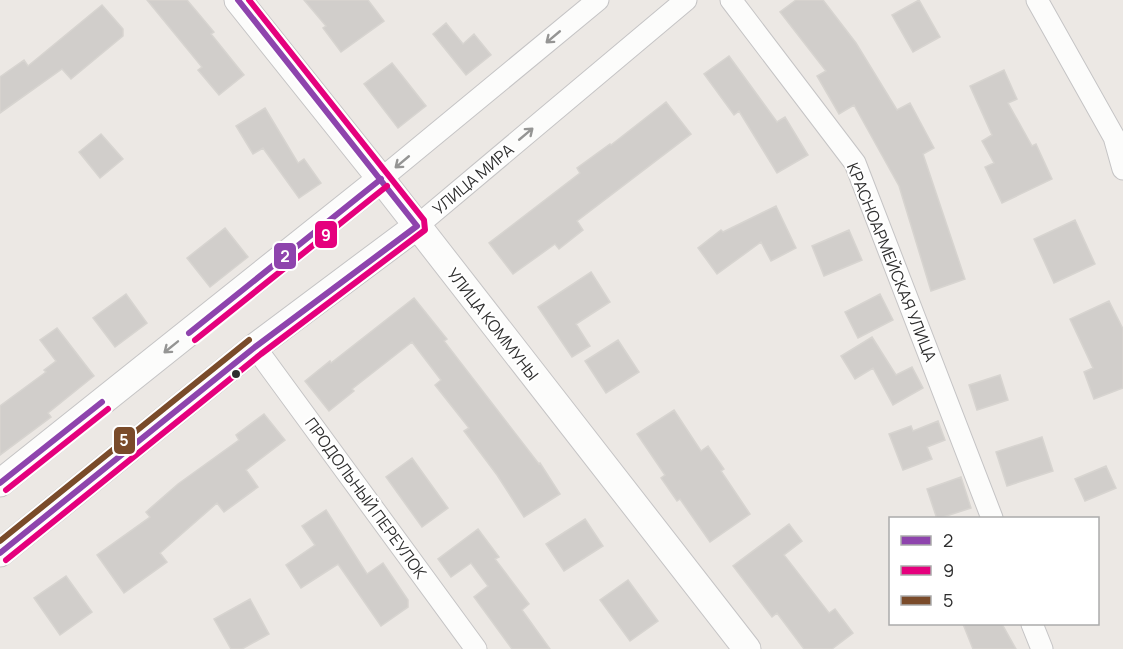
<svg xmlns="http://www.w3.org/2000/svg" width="1123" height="649" viewBox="0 0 1123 649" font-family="Manrope,sans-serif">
<rect width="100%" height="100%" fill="#ece8e4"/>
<path fill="#d1cecb" stroke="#d7d4d0" stroke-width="1.5" d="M147,0H187L214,32L211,34L244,75L219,95L198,70L202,67Z
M304,0H368L384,21L341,52L323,28L326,26Z
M796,0H823L856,43L897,110L910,103L934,148L923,154L965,279L931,291L899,186L854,105L839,114L817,76L826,71L780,12Z
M919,0L940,37L913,52L892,15Z
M102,5L123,29V36L71,79L62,69L0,113V77L24,60L28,66Z
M446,23L463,44L474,34L491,55L466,75L433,34Z
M729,56L777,122L785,117L808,155L777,173L739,111L734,115L704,74Z
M392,63L426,106L398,128L364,84Z
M1004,70L1017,99L1008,103L1032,146L1036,144L1052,179L1002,203L985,167L994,163L982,141L992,135L970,86Z
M666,102L691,134L577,221L583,230L559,249L555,244L513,274L489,243L580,173L577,168L610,144L611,145Z
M265,108L298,163L304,159L321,183L299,198L263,148L253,154L236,126Z
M101,134L123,159L100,178L79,152Z
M776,206L796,248L771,261L761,242L717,274L698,248L721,230L723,232Z
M1075,220L1095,264L1054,283L1034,239Z
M225,228L248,257L210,287L187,258Z
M849,230L862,260L824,276L812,246Z
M591,272L610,302L576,324L590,346L572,357L538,307Z
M126,294L147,323L115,347L93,318Z
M880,294L893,320L858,338L845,312Z
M414,298L447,339L444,341L539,464L540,463L560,494L524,517L497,475L464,431L469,428L435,385L441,380L412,342L352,389L354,391L329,411L305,381L330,361L331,363Z
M1109,301L1123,329V388L1094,399L1084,372L1093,368L1070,319Z
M57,328L94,376L48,413L51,417L0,455V406L46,372L44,370L56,361L40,340Z
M872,337L896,375L912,367L923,388L893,405L873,368L855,379L841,356Z
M618,340L639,372L606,393L585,361Z
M1000,375L1008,400L977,410L969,385Z
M674,410L701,451L708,446L724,469L721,471L750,514L710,542L680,499L677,501L661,478L665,475L637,434Z
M264,414L285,440L246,470L258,487L224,512L217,503L160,553L167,562L124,593L97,555L150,517L146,512L178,484L239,440L236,435Z
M938,421L945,440L927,447L932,459L903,470L889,434L911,426L913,431Z
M1042,437L1053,471L1007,486L996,452Z
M412,458L448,508L422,527L386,477Z
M1106,466L1116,488L1085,501L1075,479Z
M961,477L971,508L937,519L927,489Z
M326,510L367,574L383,563L408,600V607L381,626L338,564L301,588L286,565L315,545L302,526Z
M585,519L603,546L564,571L546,544Z
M789,524L802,541L784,555L829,613L835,609L853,633L832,649H804L777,613L772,617L733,566Z
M478,529L499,557L495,559L529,604L522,610L550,649H512L474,597L488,586L471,563L451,577L438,559Z
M66,576L92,612L60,635L34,598Z
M628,580L658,621L630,641L600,600Z
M250,599L269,634L242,649H231L214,619Z
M963,624H1002L1016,649H973Z"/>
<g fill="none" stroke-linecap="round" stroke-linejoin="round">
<defs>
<path id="minor" d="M731,0L855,163L992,518
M1037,0L1114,137L1123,169
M381,179L598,0
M417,226L686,0
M255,347L476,649
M1032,624L1042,649"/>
<path id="tertiary" d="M238,0L381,179L747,649
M0,483L381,179
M0,553L255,347L417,226"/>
</defs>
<use href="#minor" stroke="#c5c4c5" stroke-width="23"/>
<use href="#tertiary" stroke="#c5c4c5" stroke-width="29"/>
<use href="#minor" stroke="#fcfcfb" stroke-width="21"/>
<use href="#tertiary" stroke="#fcfcfb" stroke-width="27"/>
<defs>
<path id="bus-1" d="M189,333L381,179
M0,483L102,402
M0,553L255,347L417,226L238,0"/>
<path id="bus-2" d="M195,340L387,186
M6,490L108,409
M6,560L261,354L425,230L424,220L249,0"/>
<path id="bus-3" d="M0,541L249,340"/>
</defs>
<use href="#bus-1" stroke="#fff" stroke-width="10"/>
<use href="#bus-2" stroke="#fff" stroke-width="10"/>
<use href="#bus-3" stroke="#fff" stroke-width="10"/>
<use href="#bus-1" stroke="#8e44ad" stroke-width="6"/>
<use href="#bus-2" stroke="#e5007d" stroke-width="6"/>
<use href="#bus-3" stroke="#7a4b2a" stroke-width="6"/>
</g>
<defs><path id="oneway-shaft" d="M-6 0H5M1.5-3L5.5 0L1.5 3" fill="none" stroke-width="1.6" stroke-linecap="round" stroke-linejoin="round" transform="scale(1.5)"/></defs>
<g stroke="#959594">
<use href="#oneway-shaft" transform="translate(553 37) rotate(140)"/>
<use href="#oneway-shaft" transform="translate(526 134) rotate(-40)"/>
<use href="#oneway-shaft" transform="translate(402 162) rotate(140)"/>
<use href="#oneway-shaft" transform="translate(171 347) rotate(141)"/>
</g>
<circle fill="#2e2e2e" stroke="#fff" stroke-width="2" cx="236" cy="374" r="5"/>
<g text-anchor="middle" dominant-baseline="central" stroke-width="4.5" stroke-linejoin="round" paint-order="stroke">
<g font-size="16" fill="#2e2e2e" stroke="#fff">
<text transform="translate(473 179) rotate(-40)">УЛИЦА МИРА</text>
<text transform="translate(892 262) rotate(68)">КРАСНОАРМЕЙСКАЯ УЛИЦА</text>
<text transform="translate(493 324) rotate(52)">УЛИЦА КОММУНЫ</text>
<text transform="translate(366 498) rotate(54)">ПРОДОЛЬНЫЙ ПЕРЕУЛОК</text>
</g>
</g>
<g stroke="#fff" stroke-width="2">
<rect x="314" y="220" width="24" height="29" rx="6" fill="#e5007d"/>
<rect x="273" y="242" width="24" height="28" rx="6" fill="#8e44ad"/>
<rect x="113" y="426" width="23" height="29" rx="6" fill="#7a4b2a"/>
</g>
<g font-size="16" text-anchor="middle" font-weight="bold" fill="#fff">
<text x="326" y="241">9</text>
<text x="285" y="262">2</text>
<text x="124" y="446">5</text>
</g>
<rect x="889" y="517" width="210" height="108" fill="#ffffff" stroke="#ababab" stroke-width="1.5"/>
<rect x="901" y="536" width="30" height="9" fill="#8e44ad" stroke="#ababab" stroke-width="1.5"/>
<text x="943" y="547" font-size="18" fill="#2e2e2e">2</text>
<rect x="901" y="566" width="30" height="9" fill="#e5007d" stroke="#ababab" stroke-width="1.5"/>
<text x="943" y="577" font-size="18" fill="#2e2e2e">9</text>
<rect x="901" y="596" width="30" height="9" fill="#7a4b2a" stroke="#ababab" stroke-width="1.5"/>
<text x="943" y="607" font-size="18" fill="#2e2e2e">5</text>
</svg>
